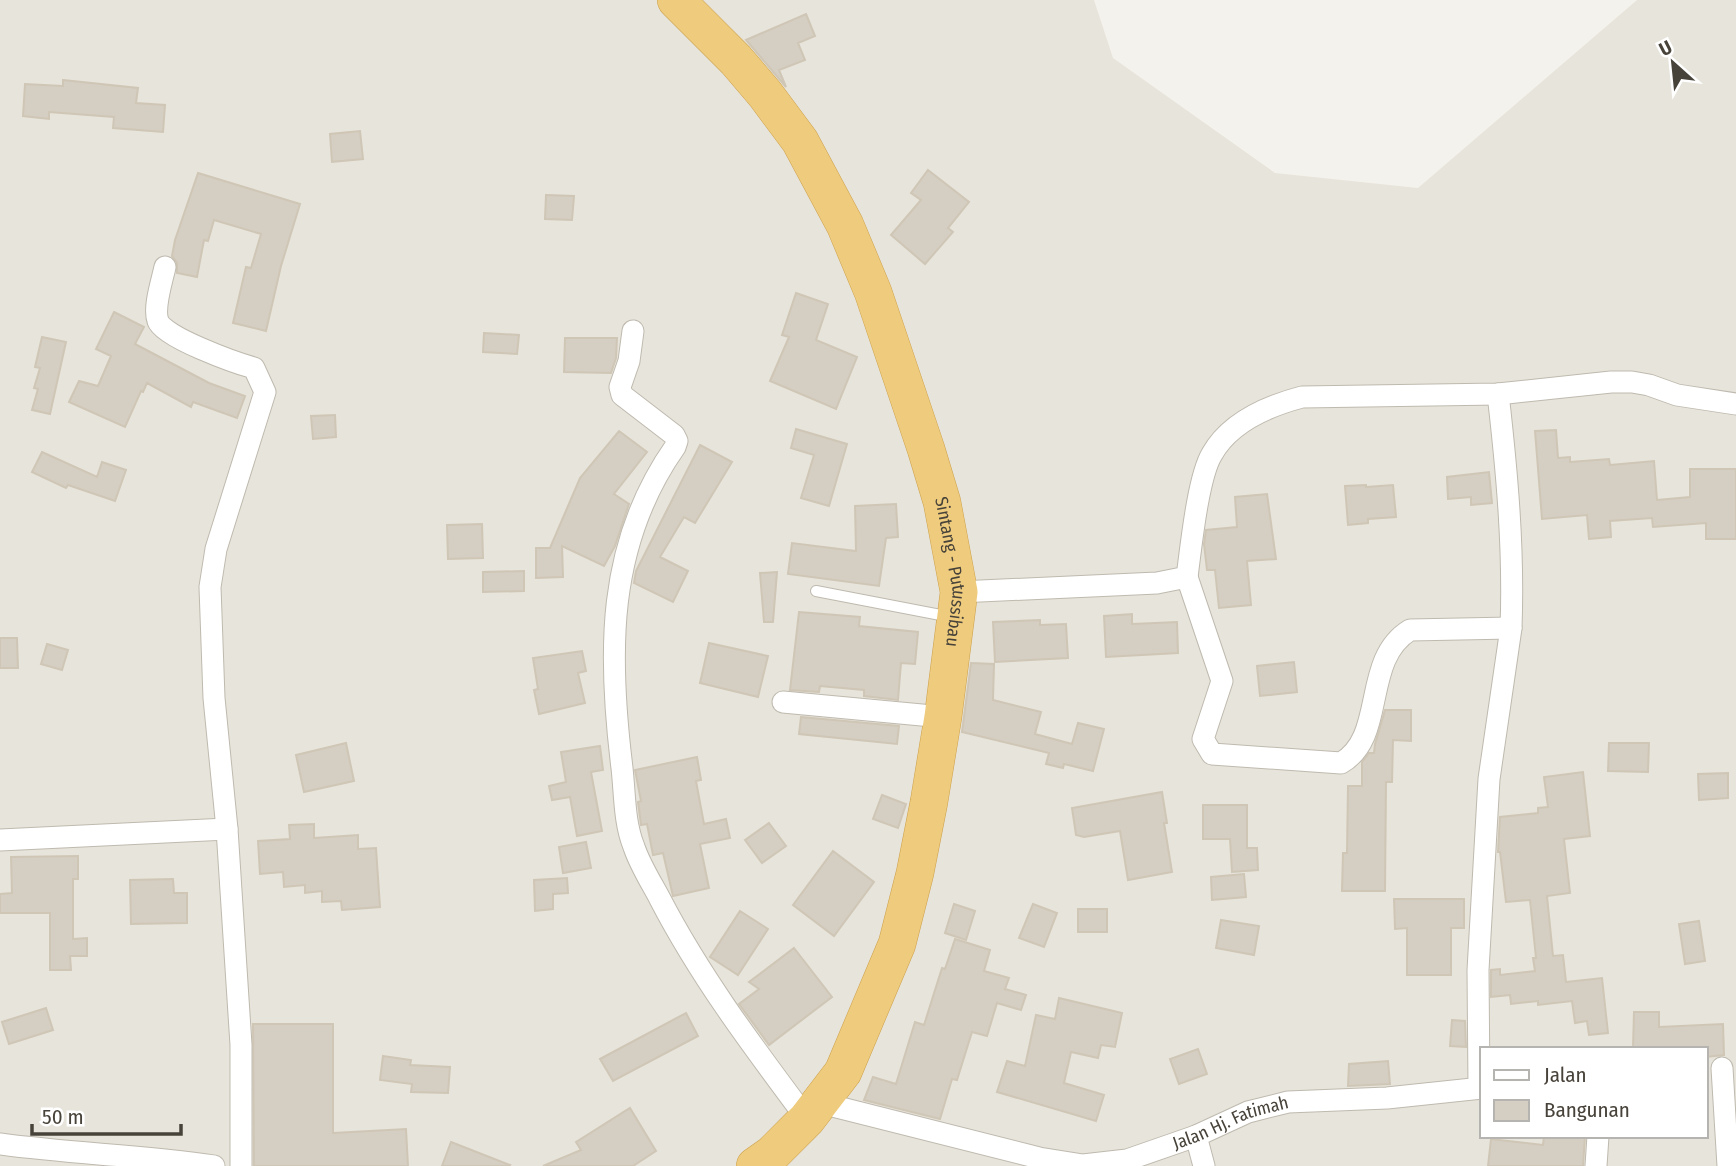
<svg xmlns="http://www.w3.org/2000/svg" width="1736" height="1166" viewBox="0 0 1736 1166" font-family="'Fira Sans Condensed',sans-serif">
<rect width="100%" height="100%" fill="#f4f2ec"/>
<path fill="#e7e4db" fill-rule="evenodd" d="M0,0H1094L1113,58L1275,173L1418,188L1637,0H1736V1166H0ZM1482,1049H1706V1136H1482Z"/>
<path fill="#d5cec2" stroke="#cfc6b6" stroke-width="2" d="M806,14L815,36L798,43L805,60L779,70L786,87L746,40Z
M63,80L138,88L136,103L165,105L163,132L113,128L114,117L49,112V119L23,116L25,84L63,86Z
M360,131L363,159L332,162L330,134Z
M928,170L969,202L948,228L953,232L925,264L891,235L921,200L911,193Z
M198,173L300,204L281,266L266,331L233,323L246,267L251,268L261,234L214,220L208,241L204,240L197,277L177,273V263L172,256L175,240Z
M546,195L574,196L572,220L545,219Z
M796,293L828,304L816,340L857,357L836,409L770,381L789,337L782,335Z
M114,312L144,327L135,344L209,383L245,396L237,418L193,402L191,407L147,383L143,392L141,391L125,427L69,402L79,381L98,386L111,356L96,349Z
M484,333L519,335L517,354L483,352Z
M42,337L66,342L50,414L32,410L38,389L34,388L40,368L35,367Z
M565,338H617L616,358L611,373L564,372Z
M335,415L336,437L313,439L311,416Z
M796,429L847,444L829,506L801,498L814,455L791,448Z
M1556,430L1558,458L1570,457V462L1609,459L1610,465L1654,461L1657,500L1690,497V469H1736V539H1706V523L1653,527L1652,518L1610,521L1611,537L1589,539L1587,515L1542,519L1535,431Z
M619,431L647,452L614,494L629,504L615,546L604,566L562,546L563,577L536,578V548H550L580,478Z
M700,445L732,462L695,523L684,517L660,557L688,571L673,602L634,583L636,571Z
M42,452L97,477L102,462L126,470L115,501L68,485L66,488L32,472Z
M1489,472L1492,503L1471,505V497L1448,499L1447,477Z
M1366,485V487L1393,485L1396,517L1368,519V523L1348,525L1345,486Z
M1267,494L1276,559L1247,561L1251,605L1219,608L1215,570H1207L1204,544L1206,530L1237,527L1235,497Z
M896,504L898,537L886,538L879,586L788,574L792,543L856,551L855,506Z
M482,524L483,558L448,559L447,525Z
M524,571V591L483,592V572Z
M777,572L773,622H764L760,573Z
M799,612L860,617L859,626L918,632L915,664L901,663L898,700L864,696V690L820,686L819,692L790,690Z
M1132,614V624L1177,622L1178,653L1106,657L1104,616Z
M1040,620V625L1066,624L1068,658L995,662L993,622Z
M0,638H17L18,668H0Z
M709,643L768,656L758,697L700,683Z
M47,644L68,650L62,670L41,664Z
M582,651L586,671L578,673L585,703L539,714L534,690L538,689L533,658Z
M1294,662L1297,692L1260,696L1257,666Z
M971,663L994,664L993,700L1041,712L1035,734L1072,744L1078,723L1104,729L1093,771L1064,764L1063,768L1046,764L1049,753L962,732Z
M1385,710H1411V741L1393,740L1392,782H1386L1385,891H1342L1343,853H1347L1348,786H1362V762L1369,753H1374L1375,744Z
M801,717L899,726L897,744L799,734Z
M346,743L354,781L304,792L296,755Z
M1609,743H1649L1648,772L1608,771Z
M600,746L603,770L591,772L602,831L577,836L570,797L552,800L549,786L566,782L561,752Z
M697,757L701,780L696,781L704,824L726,819L730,838L700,844L709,888L673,896L663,853L653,855L647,824L641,825L638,802L641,801L635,770Z
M1583,772L1590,836L1564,839L1570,893L1547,896L1553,956L1563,955L1566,982L1602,978L1608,1033L1589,1035L1587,1021L1575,1023L1572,1001L1538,1005V1001L1511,1004L1510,995L1491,997V970L1500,969V975L1535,971L1533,958H1536L1530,900L1506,902L1500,852H1498L1500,817L1538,813V808L1548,807L1544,777Z
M1728,773V798L1699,800L1698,774Z
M1162,792L1167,823H1164L1172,872L1128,880L1120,831L1084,837L1076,835L1072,808Z
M882,795L906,804L898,828L873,819Z
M1203,805H1247V848H1257L1258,870L1232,872L1230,839H1203Z
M769,823L786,846L762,863L745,840Z
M314,824V838L358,835V849L376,848L380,907L342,910L341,901L322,902V891L305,893V885L284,887L283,872L260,874L258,841L290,839L289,825Z
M586,842L591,868L563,873L559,847Z
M833,851L874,882L834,936L793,905Z
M78,856V879H73V939L87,938V956H70L71,970H50V913H0V894L12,893L11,857Z
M1244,874L1246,897L1212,900L1211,877Z
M567,878L568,893L553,894V909L535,911L534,880Z
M173,879L174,893H187V923L131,924L130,880Z
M1394,899H1464V928H1451V975H1407V928L1395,929Z
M954,904L975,911L966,940L945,933Z
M1033,904L1057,913L1044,947L1019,938Z
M1078,909H1107V932H1078Z
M740,911L768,929L738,975L710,957Z
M1221,920L1259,926L1254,955L1216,948Z
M1699,921L1705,961L1685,964L1679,924Z
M955,939L990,950L984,971L1009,978L1005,989L1026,995L1021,1010L997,1003L987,1036L972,1032L957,1080L952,1079L940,1119L864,1100L873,1077L896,1084L915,1022L924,1025L942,968L945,969Z
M794,948L832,997L769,1045L739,1004L759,989L749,982Z
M1059,998L1122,1013L1115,1047L1101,1045L1098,1058L1071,1052L1064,1083L1104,1095L1096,1121L997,1092L1007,1061L1025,1066L1036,1015L1055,1019Z
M46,1008L53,1030L9,1044L2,1022Z
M1634,1012H1659V1027L1723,1024L1724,1055L1706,1057V1049L1633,1048Z
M686,1013L698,1036L613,1081L600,1059Z
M1452,1020L1465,1021L1466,1047L1450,1046Z
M253,1024H333V1133L406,1129L408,1166H254Z
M1198,1049L1207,1074L1179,1084L1170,1059Z
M383,1056L411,1060L410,1065L450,1067L448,1093L411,1092L412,1084L380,1080Z
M1388,1061L1390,1084L1348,1086L1349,1064Z
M630,1108L656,1151L633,1166H543L581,1150L576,1142Z
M1544,1136H1585L1583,1166H1488L1491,1139L1543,1145Z
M451,1142L510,1165L509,1166H442Z"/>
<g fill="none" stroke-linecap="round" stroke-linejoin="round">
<defs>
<path id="lane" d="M816,591L951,617"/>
<g id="street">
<path d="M165,267C162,281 153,308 158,321C163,337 236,363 254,368L265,392L216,549L210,587L214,698L227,829L241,1045V1166"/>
<path d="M633,331L629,361L620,387L622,395L674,435L677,441L675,447C606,545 608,655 622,768C625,795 624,822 634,847C640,865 651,882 660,899C701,978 754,1048 807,1119"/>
<path d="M1187,577L1222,681L1203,739L1212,754L1341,763C1387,737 1361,660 1410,630L1511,628"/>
<path d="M959,592L1157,583L1187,577C1191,547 1198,477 1212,454C1230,422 1268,406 1302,397L1498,394L1611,382H1632L1649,385L1677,395L1736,404"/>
<path d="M783,702L943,717"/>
<path d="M0,840L227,829"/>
<path d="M1722,1068L1728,1166"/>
<path d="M1479,1088L1478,970L1489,779L1511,628C1514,549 1507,472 1498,394"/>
<path id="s1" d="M821,1103L1039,1158L1083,1165L1127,1160L1196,1136L1248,1112L1288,1102L1387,1098L1482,1088"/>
<path d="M1196,1136L1204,1166"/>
<path d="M0,1144C71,1154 143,1155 214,1166"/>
<path d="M1596,1166L1598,1136"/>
</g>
<g id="highway">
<path id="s2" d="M676,0L736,60L765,94L800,141L845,225L873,292L926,449L942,502L959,592L943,717L929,802L915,873L897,944L843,1072L807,1119L772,1154L755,1166"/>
</g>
</defs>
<use href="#lane" stroke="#bfbaaf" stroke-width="12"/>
<use href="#street" stroke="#bfbaaf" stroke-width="23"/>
<use href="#highway" stroke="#cda14d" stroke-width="38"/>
<use href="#lane" stroke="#fff" stroke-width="10"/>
<use href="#street" stroke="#fff" stroke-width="21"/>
<use href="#highway" stroke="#eecb7d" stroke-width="37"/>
</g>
<g text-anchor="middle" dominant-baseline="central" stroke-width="5" stroke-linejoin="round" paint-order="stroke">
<g font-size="18" fill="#48433a" stroke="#fff">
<text stroke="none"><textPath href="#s2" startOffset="648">Sintang - Putussibau</textPath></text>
<text stroke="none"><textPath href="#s1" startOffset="424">Jalan Hj. Fatimah</textPath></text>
</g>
</g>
<rect x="1480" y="1047" width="228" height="91" fill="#ffffff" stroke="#b6b4b0" stroke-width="2"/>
<rect x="1494" y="1070" width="35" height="10" fill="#ffffff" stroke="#b6b4b0" stroke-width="2"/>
<text x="1544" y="1082" font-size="21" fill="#48433a">Jalan</text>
<rect x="1494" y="1100" width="35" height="21" fill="#d5cec2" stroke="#b6b4b0" stroke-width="2"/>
<text x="1544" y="1117" font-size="21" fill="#48433a">Bangunan</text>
<g transform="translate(1673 63) rotate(333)" stroke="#ffffff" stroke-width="5" paint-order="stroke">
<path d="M0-5L12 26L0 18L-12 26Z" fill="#48433a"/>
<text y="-10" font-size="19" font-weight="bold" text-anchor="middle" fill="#48433a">U</text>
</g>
<path d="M32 1124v10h149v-10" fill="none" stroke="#48433a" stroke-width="3.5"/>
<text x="42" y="1124" font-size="21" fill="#48433a" stroke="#ffffff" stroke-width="5" paint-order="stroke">50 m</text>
</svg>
